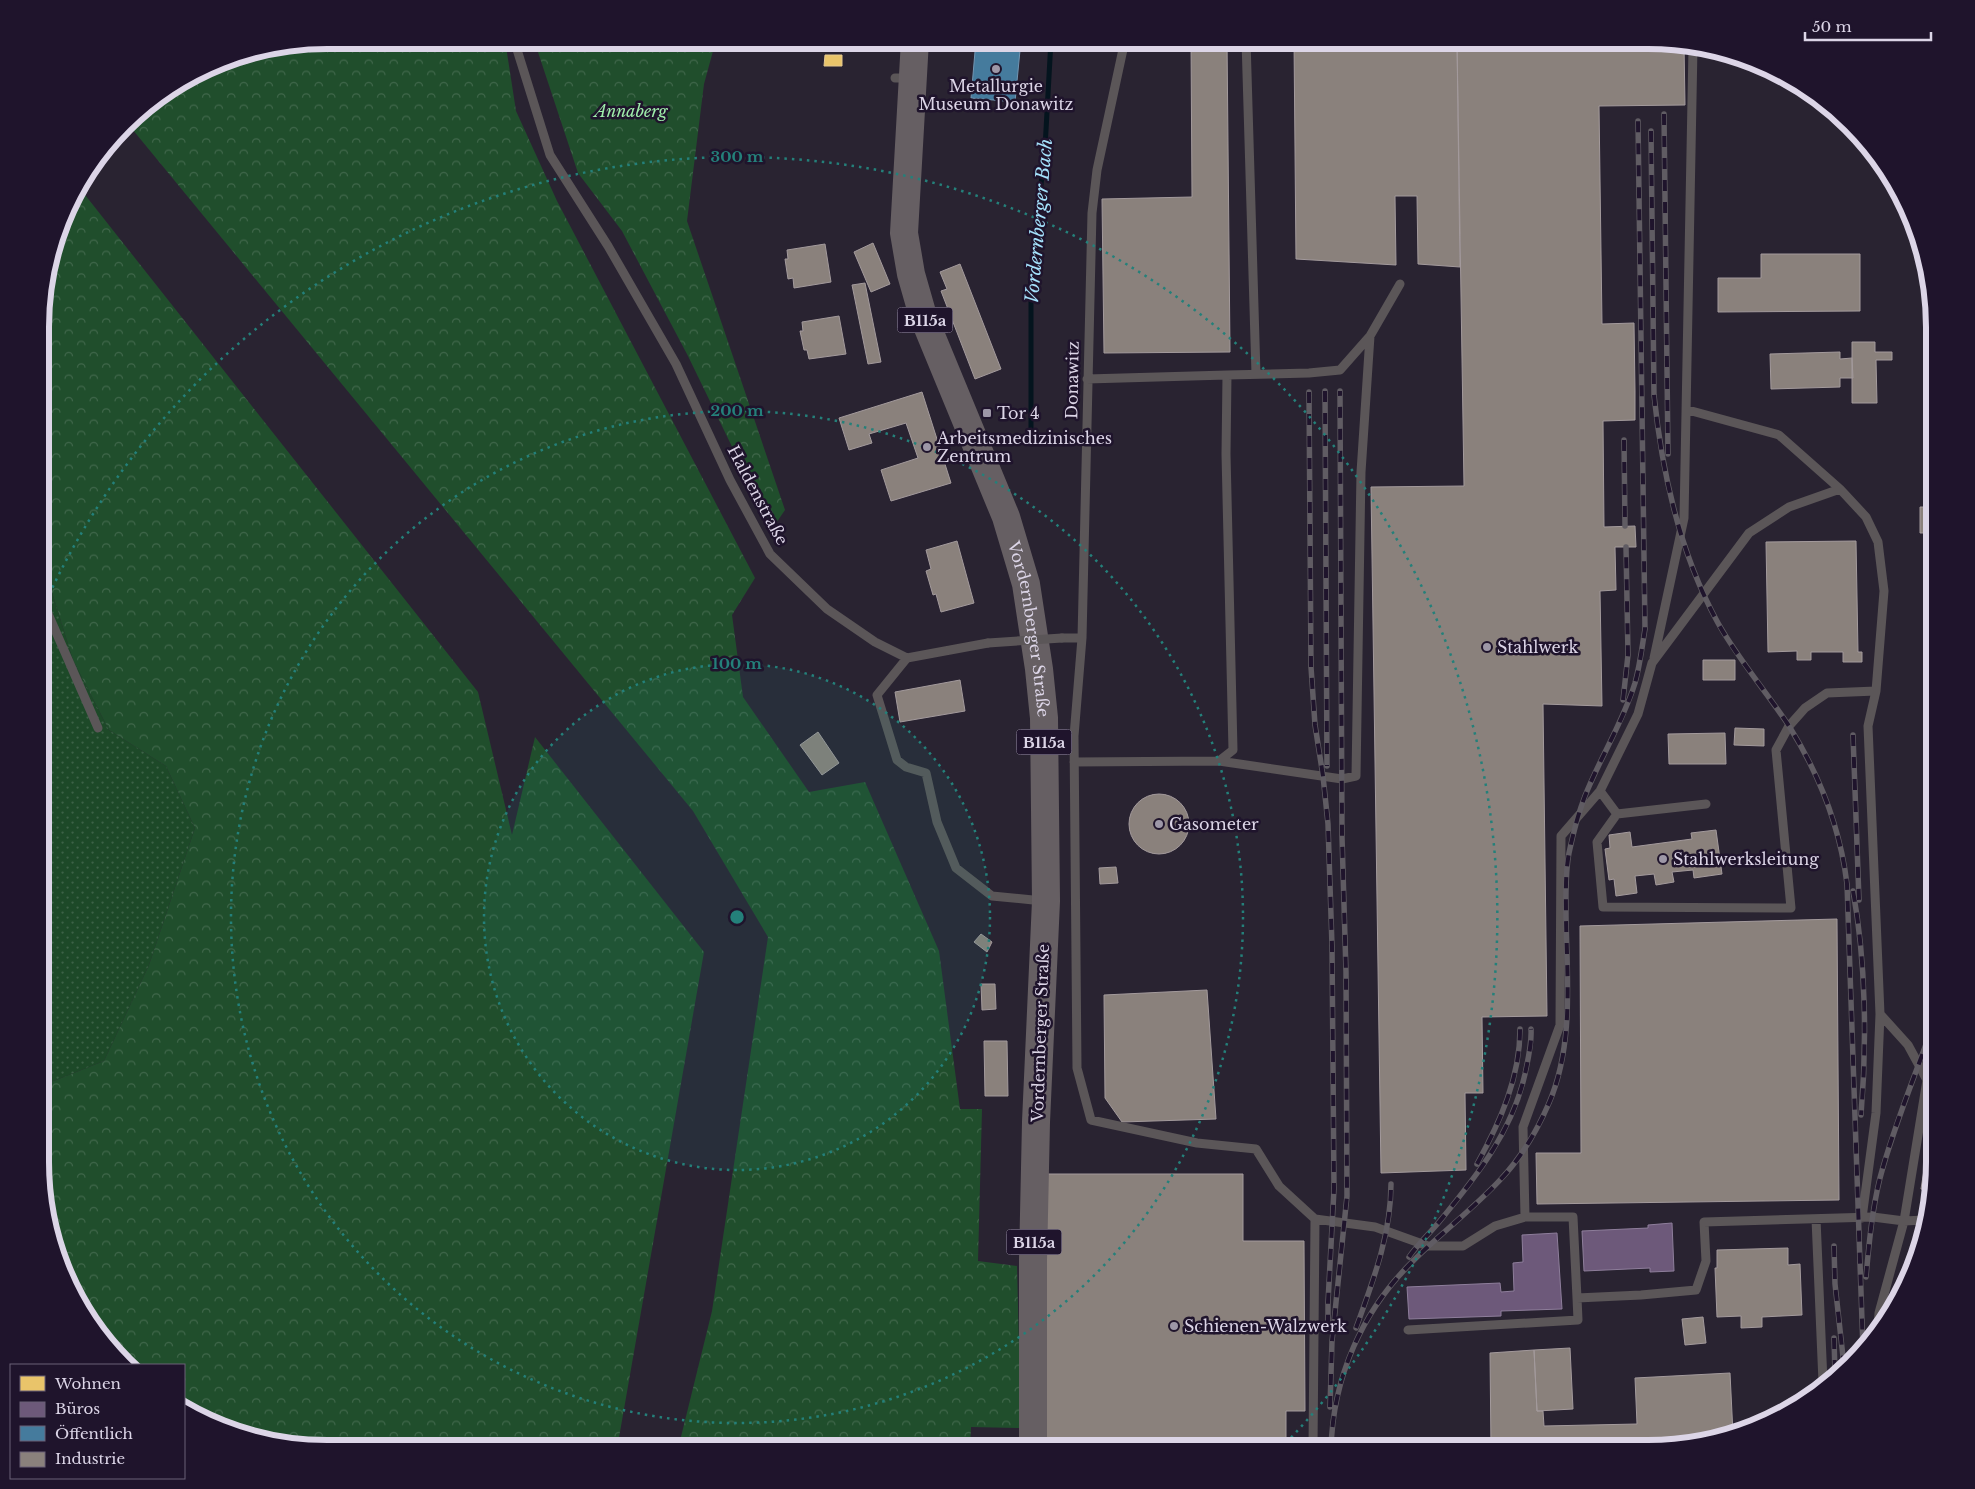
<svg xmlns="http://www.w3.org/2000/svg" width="1975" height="1489" viewBox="0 0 1975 1489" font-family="'Libre Baskerville',serif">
<defs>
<pattern id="grass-dots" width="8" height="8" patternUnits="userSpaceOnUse" patternTransform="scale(1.25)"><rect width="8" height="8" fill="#1d4928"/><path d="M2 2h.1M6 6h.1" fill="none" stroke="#3d6247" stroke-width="1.8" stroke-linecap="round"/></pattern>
<pattern id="forest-crowns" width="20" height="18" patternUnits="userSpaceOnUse" patternTransform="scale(1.25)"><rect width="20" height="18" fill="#204e2c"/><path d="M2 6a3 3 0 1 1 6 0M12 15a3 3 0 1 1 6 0" fill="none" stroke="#40674b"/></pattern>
</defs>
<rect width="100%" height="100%" fill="#292331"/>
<path fill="url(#grass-dots)" d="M42,560L73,660L109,730L166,766L195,828L149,965L104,1061L41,1086Z"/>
<path fill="url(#forest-crowns)" d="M327,40H505L516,111L557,201L755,578L732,615L743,697L809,792L865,782L939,951L960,1109H982L978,1261L1017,1266L1021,1428L971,1427L970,1449H678L712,1311L768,937L693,811L128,124L138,111L235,55Z
M534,40H716L704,84L687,221L785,510L772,529L688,356L622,231L578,173Z
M78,186L478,692L512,835L535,737L704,952L617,1449L309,1448L217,1427L187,1408L184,1403V1365H128L70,1289L41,1181V1086L104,1061L149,965L195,828L166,766L109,730L73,660L42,560V289Z"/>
<path fill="#e9c46a" stroke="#e5c990" d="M825,55H842V66H824Z"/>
<path fill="#6d597a" stroke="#8e7e9b" d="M1672,1223L1674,1271L1650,1272V1268L1584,1271L1582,1231L1648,1228V1225Z
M1557,1233L1562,1309L1501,1311V1316L1409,1319L1407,1287L1500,1283L1501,1292L1514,1291L1513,1263L1523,1262L1522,1235Z"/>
<path fill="#457b9d" stroke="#7296b3" d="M976,40H1021L1015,102L971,98Z"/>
<path fill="#8a817c" stroke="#a39a9c" d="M1191,40H1227L1230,352L1104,353L1102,199L1192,197Z
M1294,40L1457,41L1460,267L1418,264L1417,196H1395L1396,265L1296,259Z
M1457,41H1666L1684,45L1685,105L1599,106L1602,324L1634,323L1635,391V420L1603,421L1604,527L1635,526L1636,547H1615L1616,590L1600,591L1602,706L1543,704L1547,1016L1482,1017L1483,1093H1465L1466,1170L1381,1173L1371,487L1464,486Z
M873,243L890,284L871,292L854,252Z
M825,244L831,282L794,288L793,278L788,279L785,259H788L787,250Z
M1761,254H1860V311L1718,312V278H1761Z
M960,264L1001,369L975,379L941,291L947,289L940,272Z
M865,283L881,362L868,364L852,285Z
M839,316L846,354L809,359L807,350H804L800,331H803L802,322Z
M1852,342H1875V352H1892V360H1876L1877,403H1852Z
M1840,352V359L1852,358L1853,378H1840V387L1771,389L1770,354Z
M922,392L951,483L891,501L881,470L918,458L906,423L869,434L872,443L849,450L839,418Z
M1934,486L1935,533H1920V507H1934Z
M957,541L974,603L941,612L936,594L933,595L926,571L931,569L926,550Z
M1856,541L1858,652H1862V662H1843V652H1811V660H1797V651L1768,652L1766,542Z
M1928,569H1935V629H1928Z
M1703,660H1735V680H1703Z
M960,680L965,711L900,722L895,692Z
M1735,728L1764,729V746L1734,745Z
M818,732L839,763L822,775L800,745Z
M1725,733L1726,764H1669L1668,734Z
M1129 824a30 30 0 1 1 60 0a30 30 0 1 1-60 0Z
M1716,830L1722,874L1694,878L1693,870L1672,872L1674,882L1656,885L1654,874L1635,876L1637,893L1616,896L1614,879L1609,880L1605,849L1610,848L1609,835L1630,832L1632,847L1692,839L1691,833Z
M1116,867L1118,883L1100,884L1099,868Z
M1837,919L1839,1200L1537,1204L1536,1153H1581L1580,926Z
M981,934L992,942L987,952L974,942Z
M981,984H995L996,1009L982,1010Z
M1207,990L1216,1119L1122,1122L1105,1098L1104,995Z
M984,1041H1007L1008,1096H985Z
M1933,1112L1934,1181L1932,1191L1921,1189Z
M1043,1174H1243V1241H1304L1305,1411H1286V1449H1044Z
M1788,1248V1265L1800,1264L1802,1315L1762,1317V1327L1741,1328V1316L1717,1317L1715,1268H1717V1250Z
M1902,1273L1911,1275L1899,1294Z
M1703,1317L1706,1343L1685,1345L1682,1319Z
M1570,1348L1573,1409L1537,1411L1534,1350Z
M1534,1350L1537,1411H1543L1544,1426L1637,1424L1635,1378L1730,1373L1733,1434L1704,1443L1648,1449H1491L1490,1353Z"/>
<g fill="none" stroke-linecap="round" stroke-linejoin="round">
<path stroke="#04141e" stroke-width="5" d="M1031,432V275L1045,148L1051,40"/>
<path stroke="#5b5658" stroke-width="9" d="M514,40L550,155L608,246L676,364L730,480L770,554L827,609L875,642L907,658
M1125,40L1097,170L1092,213L1082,638L1074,736L1077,1068L1091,1120L1197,1143L1256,1149L1279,1186L1315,1219L1375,1227L1428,1246H1463L1495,1226L1525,1217H1573L1577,1298L1641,1295L1696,1290L1706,1261L1704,1222L1873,1217L1904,1221L1924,1220
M1246,40L1256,374
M895,78H911
M1227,375L1309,373L1340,370L1370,336L1400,284
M1688,410L1779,435L1840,489L1866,517L1878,542L1884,591L1876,691L1868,726L1880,1014L1876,1113L1862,1218
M42,600L98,728
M1062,638H1082
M907,658L877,695L897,760L906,767L926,773L937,822L956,868L992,896L1043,901
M907,658L988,643
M1654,658L1684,518L1693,47
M1219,761L1342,779L1356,776L1361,472L1370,336
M1074,762L1219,761L1233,750L1226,454L1227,375L1087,379
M1600,791L1617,814
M1706,804L1617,814L1597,842L1603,907L1791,908L1776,750L1789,726L1805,708L1827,693L1876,691
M1927,1080L1934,1050
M1525,1217L1523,1127L1560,1025L1561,836L1600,791L1638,714L1652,663L1749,533L1789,507L1840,489
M1816,1219L1823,1382
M1878,1328L1879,1313L1904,1221L1927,1080L1908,1045L1880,1014
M1408,1330L1578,1320L1577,1298
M1313,1449L1315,1219"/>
<path stroke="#665f63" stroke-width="28" id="s1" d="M915,40L904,233L911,274L923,316L1006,517L1026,584L1039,669L1044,718L1046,901L1036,1122L1033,1260V1449"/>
<defs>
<path id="rail" d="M1664,114L1668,454
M1651,131L1654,395C1662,473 1680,554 1718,623C1738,659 1766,691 1789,726C1819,774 1840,827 1847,884L1863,1350
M1325,391L1327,766
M1309,392L1311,667L1315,725L1323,776L1328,824L1332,946L1334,1189L1328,1302V1325
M1624,440L1625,526
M1623,700L1628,655L1626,547
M1853,735L1859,900
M1853,891C1866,961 1867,1045 1861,1115
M1477,1164C1500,1122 1520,1078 1520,1029
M1834,1246L1835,1284L1844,1366
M1409,1257C1418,1244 1429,1234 1439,1222C1476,1177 1512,1132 1525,1074C1528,1059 1532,1044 1531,1029
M1866,1277C1869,1244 1872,1210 1880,1178C1894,1125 1916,1074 1934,1022
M1356,1328C1373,1281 1391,1235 1391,1184
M1834,1338L1835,1374
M1330,1407L1332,1341L1347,1196L1346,972L1342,837L1340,391
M1331,1449C1333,1377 1362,1311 1413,1261C1441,1233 1473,1209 1500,1180C1521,1158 1537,1131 1549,1103C1574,1045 1567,978 1566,917C1566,896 1565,874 1569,853C1573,834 1578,814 1585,796C1600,758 1623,722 1635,683C1640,665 1642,647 1645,629L1638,121"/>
</defs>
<use href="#rail" stroke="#605c63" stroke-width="5.5"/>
<use href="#rail" stroke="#1f142c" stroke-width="4" stroke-dasharray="11" stroke-linecap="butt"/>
<path stroke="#5b5658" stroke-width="9" d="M988,643L1062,638"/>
</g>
<circle cx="737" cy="917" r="253" fill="#24807a" fill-opacity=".12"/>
<g fill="none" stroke="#24807a" stroke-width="2.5" stroke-dasharray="2.5 5">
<circle cx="737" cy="917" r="253"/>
<circle cx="737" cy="917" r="506"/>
<path d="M89 1314A760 760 0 0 1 66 1274M43 608A760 760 0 1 1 1284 1445"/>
</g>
<g fill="#9d97a7" stroke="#1f142c" stroke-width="2">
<circle cx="996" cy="69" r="5"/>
<rect x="982" y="408" width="10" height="10" rx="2.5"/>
<circle cx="927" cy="447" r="5"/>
<circle cx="1487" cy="647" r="5"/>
<circle cx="1159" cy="824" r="5"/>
<circle cx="1663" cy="859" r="5"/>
<circle cx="1174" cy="1326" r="5"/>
</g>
<g text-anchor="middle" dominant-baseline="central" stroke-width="5" stroke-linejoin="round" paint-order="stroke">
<g fill="#1f142c" stroke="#a39baf" stroke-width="1">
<rect x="897.5" y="307.5" width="55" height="25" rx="4"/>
<rect x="1016.5" y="729.5" width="55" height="25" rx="4"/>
<rect x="1006.5" y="1229.5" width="55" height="25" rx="4"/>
</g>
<g font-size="15" font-weight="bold" fill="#dcd5e7">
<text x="925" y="320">B115a</text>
<text x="1044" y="742">B115a</text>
<text x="1034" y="1242">B115a</text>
</g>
<g font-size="16" fill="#dcd5e7" stroke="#1f142c" text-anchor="start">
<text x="996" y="86" text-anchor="middle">Metallurgie<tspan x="996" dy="18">Museum Donawitz</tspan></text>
<text x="997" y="413">Tor 4</text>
<text x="937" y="438">Arbeitsmedizinisches<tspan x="937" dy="18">Zentrum</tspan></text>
<text x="1497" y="647">Stahlwerk</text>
<text x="1169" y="824">Gasometer</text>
<text x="1673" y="859">Stahlwerksleitung</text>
<text x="1184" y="1326">Schienen-Walzwerk</text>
</g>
<g font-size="16" font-style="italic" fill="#9feeab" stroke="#1f142c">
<text x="631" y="111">Annaberg</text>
</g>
<g font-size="16" fill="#dcd5e7" stroke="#1f142c">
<text transform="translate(1072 380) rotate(-89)">Donawitz</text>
<text transform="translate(758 495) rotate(62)">Haldenstraße</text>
<text stroke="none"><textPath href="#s1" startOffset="611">Vordernberger Straße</textPath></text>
<text transform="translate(1040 1033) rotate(-88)">Vordernberger Straße</text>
</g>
<g font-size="18" font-style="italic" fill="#a5e2fc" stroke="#1f142c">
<text transform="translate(1039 221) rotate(-85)">Vordernberger Bach</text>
</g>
</g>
<path d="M0 0H1975V1489H0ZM327 49H1648A278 278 0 0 1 1926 327V1162A278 278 0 0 1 1648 1440H327A278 278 0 0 1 49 1162V327A278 278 0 0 1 327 49Z" fill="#1f142c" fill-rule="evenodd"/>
<path fill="none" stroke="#dcd5e7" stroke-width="6" d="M327 49H1648A278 278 0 0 1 1926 327V1162A278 278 0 0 1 1648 1440H327A278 278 0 0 1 49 1162V327A278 278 0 0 1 327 49Z"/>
<circle cx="737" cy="917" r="8" fill="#24807a" stroke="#1f142c" stroke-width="2.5"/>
<g font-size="15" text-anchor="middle" font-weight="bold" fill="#24807a" stroke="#1f142c" stroke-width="5" stroke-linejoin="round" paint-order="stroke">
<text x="737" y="162">300 m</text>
<text x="737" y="416">200 m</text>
<text x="737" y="669">100 m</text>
</g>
<rect x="10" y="1364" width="175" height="115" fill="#1f142c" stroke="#6b6177"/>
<rect x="20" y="1376" width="25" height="15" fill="#e9c46a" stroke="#6b6177"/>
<text x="55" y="1389" font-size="15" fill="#dcd5e7">Wohnen</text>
<rect x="20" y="1402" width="25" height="15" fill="#6d597a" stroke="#6b6177"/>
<text x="55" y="1414" font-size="15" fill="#dcd5e7">Büros</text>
<rect x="20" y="1426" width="25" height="15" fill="#457b9d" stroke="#6b6177"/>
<text x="55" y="1439" font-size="15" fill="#dcd5e7">Öffentlich</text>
<rect x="20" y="1452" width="25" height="15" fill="#8a817c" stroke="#6b6177"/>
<text x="55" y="1464" font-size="15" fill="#dcd5e7">Industrie</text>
<path d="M1805 32v8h126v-8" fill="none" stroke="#dcd5e7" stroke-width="2.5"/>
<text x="1812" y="32" font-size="15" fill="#dcd5e7" stroke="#1f142c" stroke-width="4" paint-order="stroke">50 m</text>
</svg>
